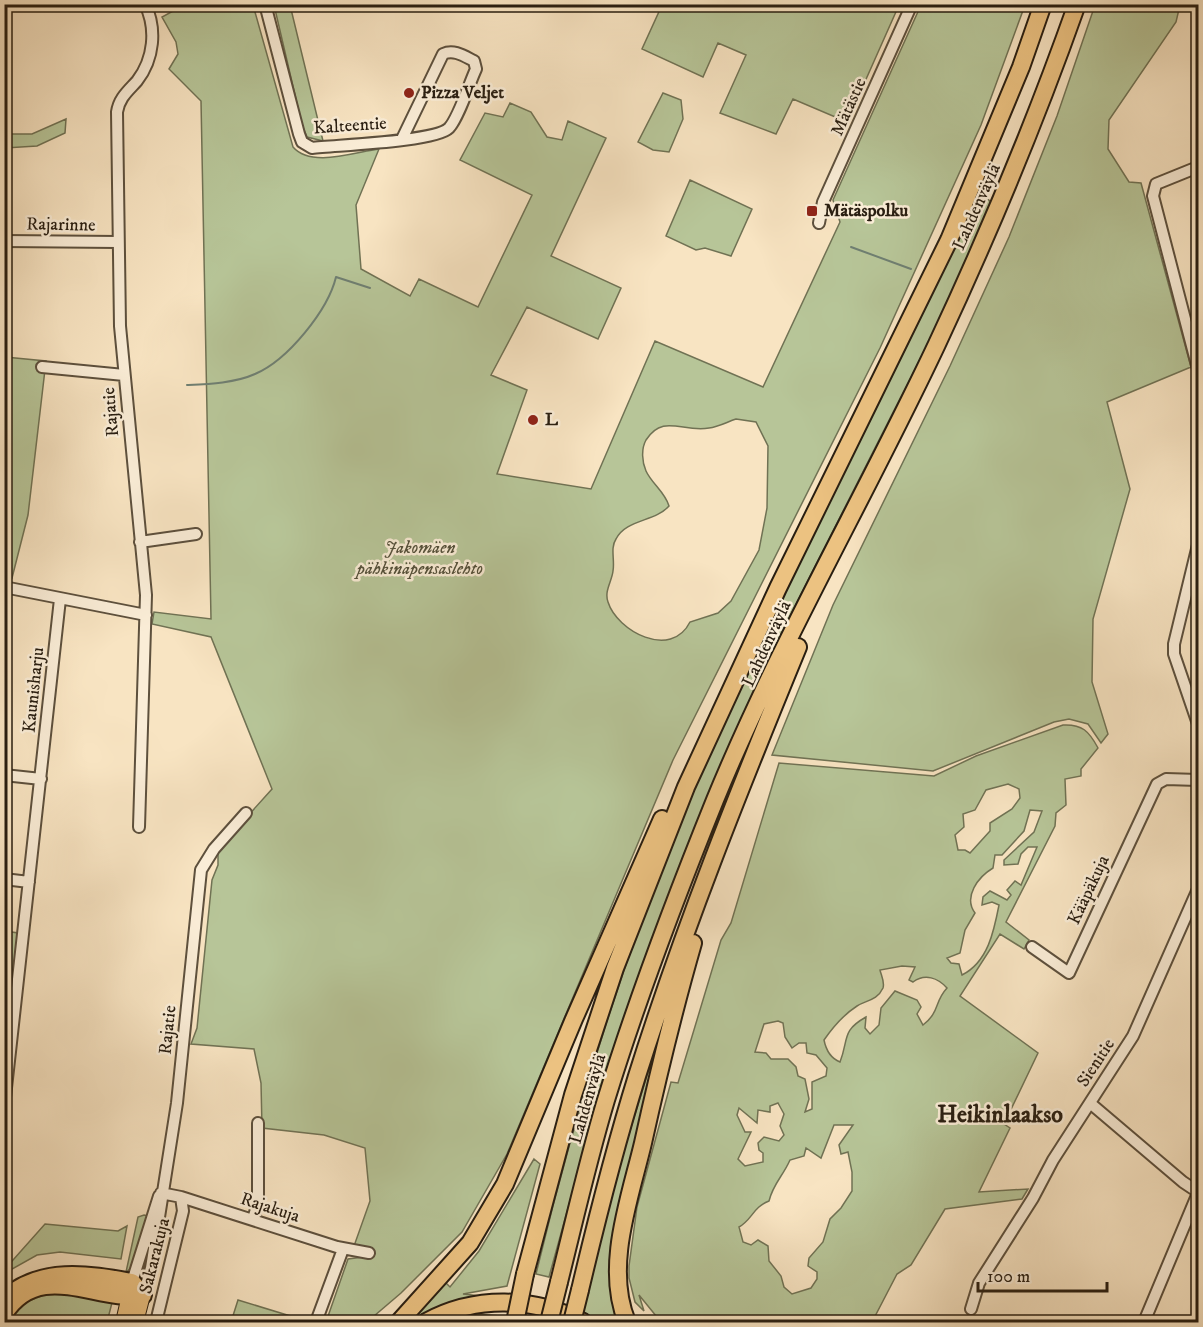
<svg xmlns="http://www.w3.org/2000/svg" width="1203" height="1327" viewBox="0 0 1203 1327" font-family="'IM FELL DW Pica',serif">
<rect width="100%" height="100%" fill="#f8e4c2"/>
<filter id="stains"><feTurbulence type="fractalNoise" baseFrequency=".00333" numOctaves="4"/><feColorMatrix values="0 0 0 0 .2 0 0 0 0 .09 0 0 0 0 .02 0 0 0 .5 -.17"/></filter>
<radialGradient id="worn" r=".72"><stop offset=".6" stop-color="#630" stop-opacity="0"/><stop offset="1" stop-color="#630" stop-opacity=".3"/></radialGradient>
<path fill="#b7c598" stroke="#707254" stroke-width="1.5" fill-rule="evenodd" d="M184,5H253L293,147C311,168 355,152 379,149L356,205L361,269L410,296L419,279L478,307L532,195L460,160L485,113L503,117L510,103L531,112L547,137L562,140L568,121L606,138L551,256L621,288L598,339L527,307L491,375L527,390L497,474L591,489L655,341L763,387L840,222L833,200L921,5H1025L981,125L880,348L673,760L507,1154L462,1232L401,1293L367,1322H326L348,1259L364,1257L354,1246L370,1201L365,1148L324,1135L262,1128L261,1083L254,1049L191,1044L197,1028L212,880L218,865V849L272,789L211,637L152,624L154,612L211,619L201,101L169,69L178,54L176,42L162,17ZM736,419L756,422L768,446L767,508L759,550L731,601L718,613L690,622C671,660 617,631 608,602C604,591 612,581 613,571C615,560 610,548 616,539C626,519 655,522 669,506C665,492 652,484 646,471C642,462 641,449 646,440C663,413 683,433 709,428C718,427 727,422 736,419Z
M274,5H290L323,141L307,137L302,125Z
M662,5V4L899,5L847,122L793,99L776,134L720,113L746,55L718,43L703,77L642,49Z
M1095,5H1180L1176,22L1109,120L1108,149L1129,182L1141,183L1191,367L1107,402L1130,489L1093,619L1092,682L1108,734L1101,743L1088,724L1069,719L1054,722L933,771L772,755L833,605L950,366L1009,237L1057,116Z
M663,93L681,100L683,119L669,152L653,150L638,142Z
M66,119L65,133L37,146L5,148V134H32Z
M690,180L752,209L731,256L705,248L696,250L666,236Z
M980,192L992,203L957,286L793,610L735,733L684,854L604,1077L549,1277L536,1274C572,1123 618,975 676,831C765,612 883,407 980,192Z
M5,357L46,361L28,515L12,578L5,576Z
M1063,725C1082,724 1089,731 1098,748L1081,769V776L1065,779L1066,805L1056,813L1055,826L1006,922L1029,940L1024,949L1000,934L960,996L1038,1053L1004,1124L1010,1128L979,1192L1028,1189L1022,1199L945,1209L911,1265L897,1274L872,1322H661L639,1295L644,1311L635,1302L629,1278V1266L637,1207L671,1082L678,1083L721,940L731,923L779,763L934,776L976,756ZM1008,784L1019,789L1020,798L1012,809L990,823V831L970,853L965,850H958L955,835L964,827L963,814L975,810L986,790ZM1030,810L1042,811L1034,832L1004,860V865L1018,864L1021,854L1028,847H1037L1021,885L1015,881L1007,890L1011,895L1007,900L990,891L983,897L982,905L992,902L999,905C994,931 988,962 962,975L959,964L951,963L947,958L960,953L965,930L975,913C963,897 978,877 993,868L995,855H1002L1024,831ZM902,966L915,967L909,980L913,982C925,973 938,978 947,988C934,1002 940,1012 923,1025L917,1014L921,1007L917,1000L895,991L881,1008L879,1025L870,1034L865,1028L866,1017C841,1031 849,1039 840,1062C830,1058 826,1050 824,1040C833,1027 843,1015 857,1006C866,1000 877,1001 883,988C885,982 881,975 880,970ZM778,1021L783,1023L785,1037L792,1048L799,1043H806L807,1053L816,1055L827,1068L826,1076L812,1082V1109L805,1112L809,1099L805,1079L798,1076L796,1067L788,1059H771L766,1053L755,1052L764,1024ZM778,1103L784,1114L780,1126L784,1135L779,1141L764,1137L758,1143L759,1150L763,1153V1162L745,1166L738,1159L751,1132H745L737,1115L739,1108L757,1123L758,1110L770,1112V1106ZM834,1125H853L839,1145L841,1154L848,1152L852,1172V1191L841,1208L830,1219L823,1242L809,1258L808,1266L817,1272V1279L811,1288L792,1294L784,1287L781,1276L769,1261L768,1246L758,1240L751,1245L743,1242L739,1227C752,1220 753,1207 769,1201C773,1184 783,1176 790,1160L804,1156L806,1148L821,1158Z
M5,931L18,933L11,994L5,993Z
M678,975L613,1293L619,1322H601L581,1311L608,1202Z
M534,1159L540,1164L507,1286L463,1294L481,1296L436,1311L414,1322H406L444,1281L450,1287L479,1251Z
M144,1215L148,1216L134,1266L126,1272L138,1217Z
M45,1224L118,1231L127,1226L121,1259L60,1252L37,1255L5,1273V1269Z
M53,1291L113,1299L107,1322H6L24,1303Z
M238,1300L310,1322H231Z
M475,1314L500,1316L499,1322H449Z"/>
<g fill="none" stroke-linecap="round" stroke-linejoin="round">
<path stroke="#6f7f72" stroke-width="2" d="M851,247L911,269
M187,385C209,384 235,383 255,374C288,360 328,310 336,277L370,288"/>
<defs>
<path id="minor" d="M265,4L299,134L302,142L312,148C337,145 435,142 449,128C459,117 469,84 476,69L474,61C464,56 454,49 443,54L402,139
M1198,167L1156,184L1153,196L1198,369
M819,223L823,202L912,4
M4,241L118,242
M42,367L124,375
M140,542L196,534
M1198,545L1174,644V654L1198,724
M4,587L146,615
M4,775L41,779
M139,827L146,595L120,326L117,112C119,98 128,91 137,81C154,59 157,29 145,4
M4,879L29,882
M1032,947L1069,973L1157,784L1166,779L1198,780
M1090,1103L1183,1182L1198,1192
M4,1106L60,599
M161,1193L181,1197L337,1247L369,1253
M253,1219L258,1203V1123
M132,1282L159,1196
M143,1295L151,1268L177,1103L201,870L214,849L246,813
M971,1309L979,1283L1033,1198L1053,1160L1133,1036L1198,889
M156,1322L183,1211L181,1197
M316,1322L343,1249
M1144,1322L1198,1193"/>
<path id="major" d="M123,1322L131,1287
M136,1322L143,1295"/>
<path id="highway" d="M525,1274L573,1095L615,968L686,787L778,588L949,240L1021,67L1043,4
M559,1282C574,1222 588,1160 606,1100C637,999 675,899 715,800C779,644 865,497 937,344C989,233 1036,120 1077,4
M580,1290C597,1218 615,1147 637,1076C683,930 740,788 798,647
M4,1299C40,1266 88,1274 132,1282L143,1295C97,1303 40,1258 4,1314
M399,1322L470,1243L505,1184L574,1019L662,819
M426,1322C475,1295 534,1297 583,1322
M627,1322C604,1267 630,1198 643,1143C658,1075 674,1009 693,943"/>
</defs>
<use href="#minor" stroke="#5d503d" stroke-width="14"/>
<use href="#major" stroke="#291e11" stroke-width="16"/>
<use href="#highway" stroke="#291e11" stroke-width="20"/>
<use href="#minor" stroke="#faedd7" stroke-width="10"/>
<use href="#major" stroke="#ecc281" stroke-width="14"/>
<use href="#highway" stroke="#ecc281" stroke-width="16"/>
<defs>
<path id="highway-bridge" d="M515,1322L525,1274
M549,1322L559,1282
M572,1322L580,1290"/>
</defs>
<use href="#highway-bridge" stroke="#291e11" stroke-width="20" stroke-linecap="butt"/>
<use href="#highway-bridge" stroke="#ecc281" stroke-width="16"/>
</g>
<g fill="#8f2418" stroke="#faedd7" stroke-width="2">
<circle cx="409" cy="93" r="6"/>
<rect x="806" y="205" width="12" height="12" rx="3"/>
<circle cx="533" cy="420" r="6"/>
</g>
<g text-anchor="middle" dominant-baseline="central" stroke-width="5" stroke-linejoin="round" paint-order="stroke">
<g font-size="18" font-weight="bold" fill="#291e11" stroke="#faedd7" text-anchor="start">
<text x="421" y="93">Pizza Veljet</text>
<text x="824" y="211">Mätäspolku</text>
<text x="545" y="420">L</text>
</g>
<g font-size="18" fill="#291e11" stroke="#faedd7">
<text transform="translate(849 107) rotate(-66)">Mätästie</text>
<text transform="translate(350 126) rotate(-4)">Kalteentie</text>
<text transform="translate(977 207) rotate(-66)">Lahdenväylä</text>
<text transform="translate(61 225) rotate(1)">Rajarinne</text>
<text transform="translate(111 412) rotate(-95)">Rajatie</text>
<text transform="translate(767 644) rotate(-65)">Lahdenväylä</text>
<text transform="translate(34 690) rotate(-84)">Kaunisharju</text>
<text transform="translate(1089 890) rotate(-65)">Kääpäkuja</text>
<text transform="translate(168 1030) rotate(-84)">Rajatie</text>
<text transform="translate(1096 1063) rotate(-57)">Sienitie</text>
<text transform="translate(588 1099) rotate(-74)">Lahdenväylä</text>
<text transform="translate(270 1208) rotate(18)">Rajakuja</text>
<text transform="translate(155 1256) rotate(-76)">Sakarakuja</text>
</g>
<g font-size="18" font-style="italic" fill="#54503a" stroke="#faedd7">
<text x="420" y="548">Jakomäen<tspan x="420" dy="21">pähkinäpensaslehto</tspan></text>
</g>
<g font-size="24" font-weight="bold" fill="#291e11" stroke="#faedd7">
<text x="1000" y="1115">Heikinlaakso</text>
</g>
</g>
<rect width="1203" height="1327" fill="none" stroke="#f8e4c2" stroke-width="24"/>
<rect x="6" y="6" width="1191" height="1315" fill="none" stroke="#291e11" stroke-width="3"/>
<rect x="12" y="12" width="1179" height="1303" fill="none" stroke="#291e11" stroke-width="1.5"/>
<path d="M978 1282v9h129v-9" fill="none" stroke="#291e11" stroke-width="3"/>
<text x="987" y="1282" font-size="18" fill="#291e11" stroke="#faedd7" stroke-width="4.5" paint-order="stroke">100 m</text>
<rect width="100%" height="100%" filter="url(#stains)"/>
<rect width="100%" height="100%" fill="url(#worn)"/>
</svg>
